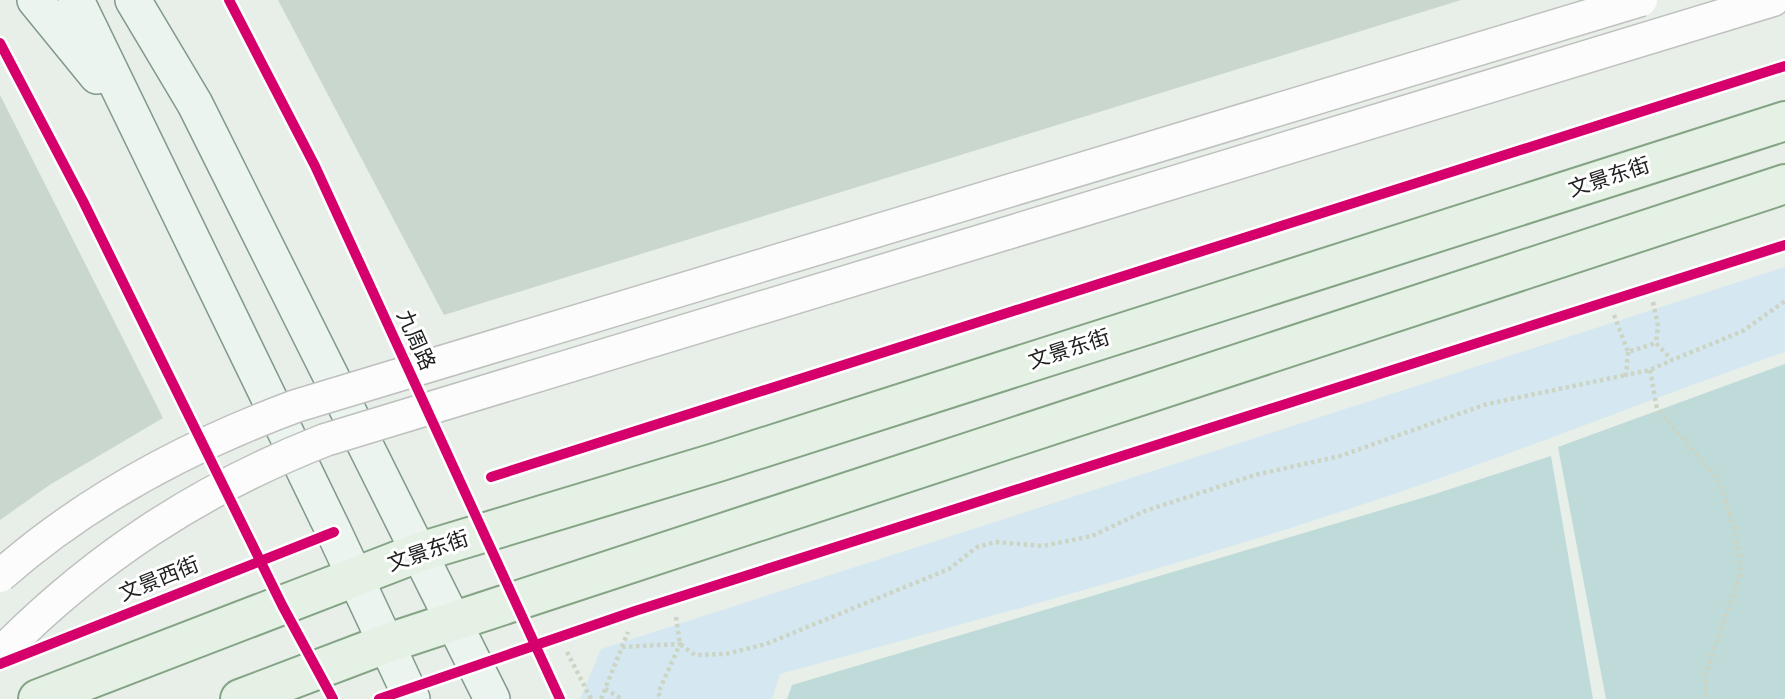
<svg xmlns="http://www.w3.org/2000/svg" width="1785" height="699" viewBox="0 0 1785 699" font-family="'Roboto Condensed','Noto Sans SC',sans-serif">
<rect width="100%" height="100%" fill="#e8eee8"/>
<path fill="#cad7ce" d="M278,0H1461L444,315Z
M0,95L163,418L51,484L0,520Z"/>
<path fill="#bedbda" d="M1785,364V699H1606L1558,447Z
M1551,456L1593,699H787L792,685L1432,495Z"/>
<path fill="#d5e8f1" d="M1785,267V352C1671,391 1560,436 1446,476C1228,553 1003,613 780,674L772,699H580L601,649Z"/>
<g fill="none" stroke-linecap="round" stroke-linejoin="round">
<defs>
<path id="tertiary" d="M1004,234L1773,0"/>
<path id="secondary" d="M35,0L97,76
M76,0L334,532L412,699
M133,0L195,104L492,699"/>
<path id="primary" d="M38,699L420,552L718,462L1785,121
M240,699L385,644L1785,184"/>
</defs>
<use href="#tertiary" stroke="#bfc1bf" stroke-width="35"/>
<use href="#secondary" stroke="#80998a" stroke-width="38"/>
<use href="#primary" stroke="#84a485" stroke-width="42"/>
<path stroke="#ccd4c4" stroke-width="4.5" stroke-dasharray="3.5 3.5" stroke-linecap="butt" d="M1653,302L1658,326L1656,343L1672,360L1743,331L1785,301
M1614,315L1628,352L1656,343
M1628,352L1626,375L1650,370L1672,360
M1650,370L1657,409L1718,479L1735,529L1741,574L1705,674V699
M676,617L680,644L695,655L726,654L766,644L949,569L977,547L996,542L1043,546L1092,536L1145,511L1255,475L1340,456L1487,404L1626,375
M622,647L680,644L658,693L662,699
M567,652L591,699
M605,689L622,699
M601,699L628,632"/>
<use href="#tertiary" stroke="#fcfcfc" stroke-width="32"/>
<use href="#secondary" stroke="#ebf4ef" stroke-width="35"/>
<use href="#primary" stroke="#e6f1e5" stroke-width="38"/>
<defs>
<path id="tertiary-bridge" d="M0,576C87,499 188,446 296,406L1641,0
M0,654C94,558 200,489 325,440L1004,234"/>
</defs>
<use href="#tertiary-bridge" stroke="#bfc1bf" stroke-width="35" stroke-linecap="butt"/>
<use href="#tertiary-bridge" stroke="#fcfcfc" stroke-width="32"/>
<defs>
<path id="cycleway" d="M229,0L315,166L560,699
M0,43L83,201L282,605L333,699
M491,477L1785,66
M0,664L334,532
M379,699L635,611L1785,245"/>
</defs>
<use href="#cycleway" stroke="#fff" stroke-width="15"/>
<use href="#cycleway" stroke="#d6006c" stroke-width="10"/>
</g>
<g text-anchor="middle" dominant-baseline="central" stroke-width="6" stroke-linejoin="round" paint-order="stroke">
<g font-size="21" fill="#202020" stroke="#fff">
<text transform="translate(1609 177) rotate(-18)">文景东街</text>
<text transform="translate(416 340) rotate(66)">九周路</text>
<text transform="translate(1069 349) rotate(-18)">文景东街</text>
<text transform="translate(428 551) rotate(-19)">文景东街</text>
<text transform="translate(159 579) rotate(-22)">文景西街</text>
</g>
</g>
</svg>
